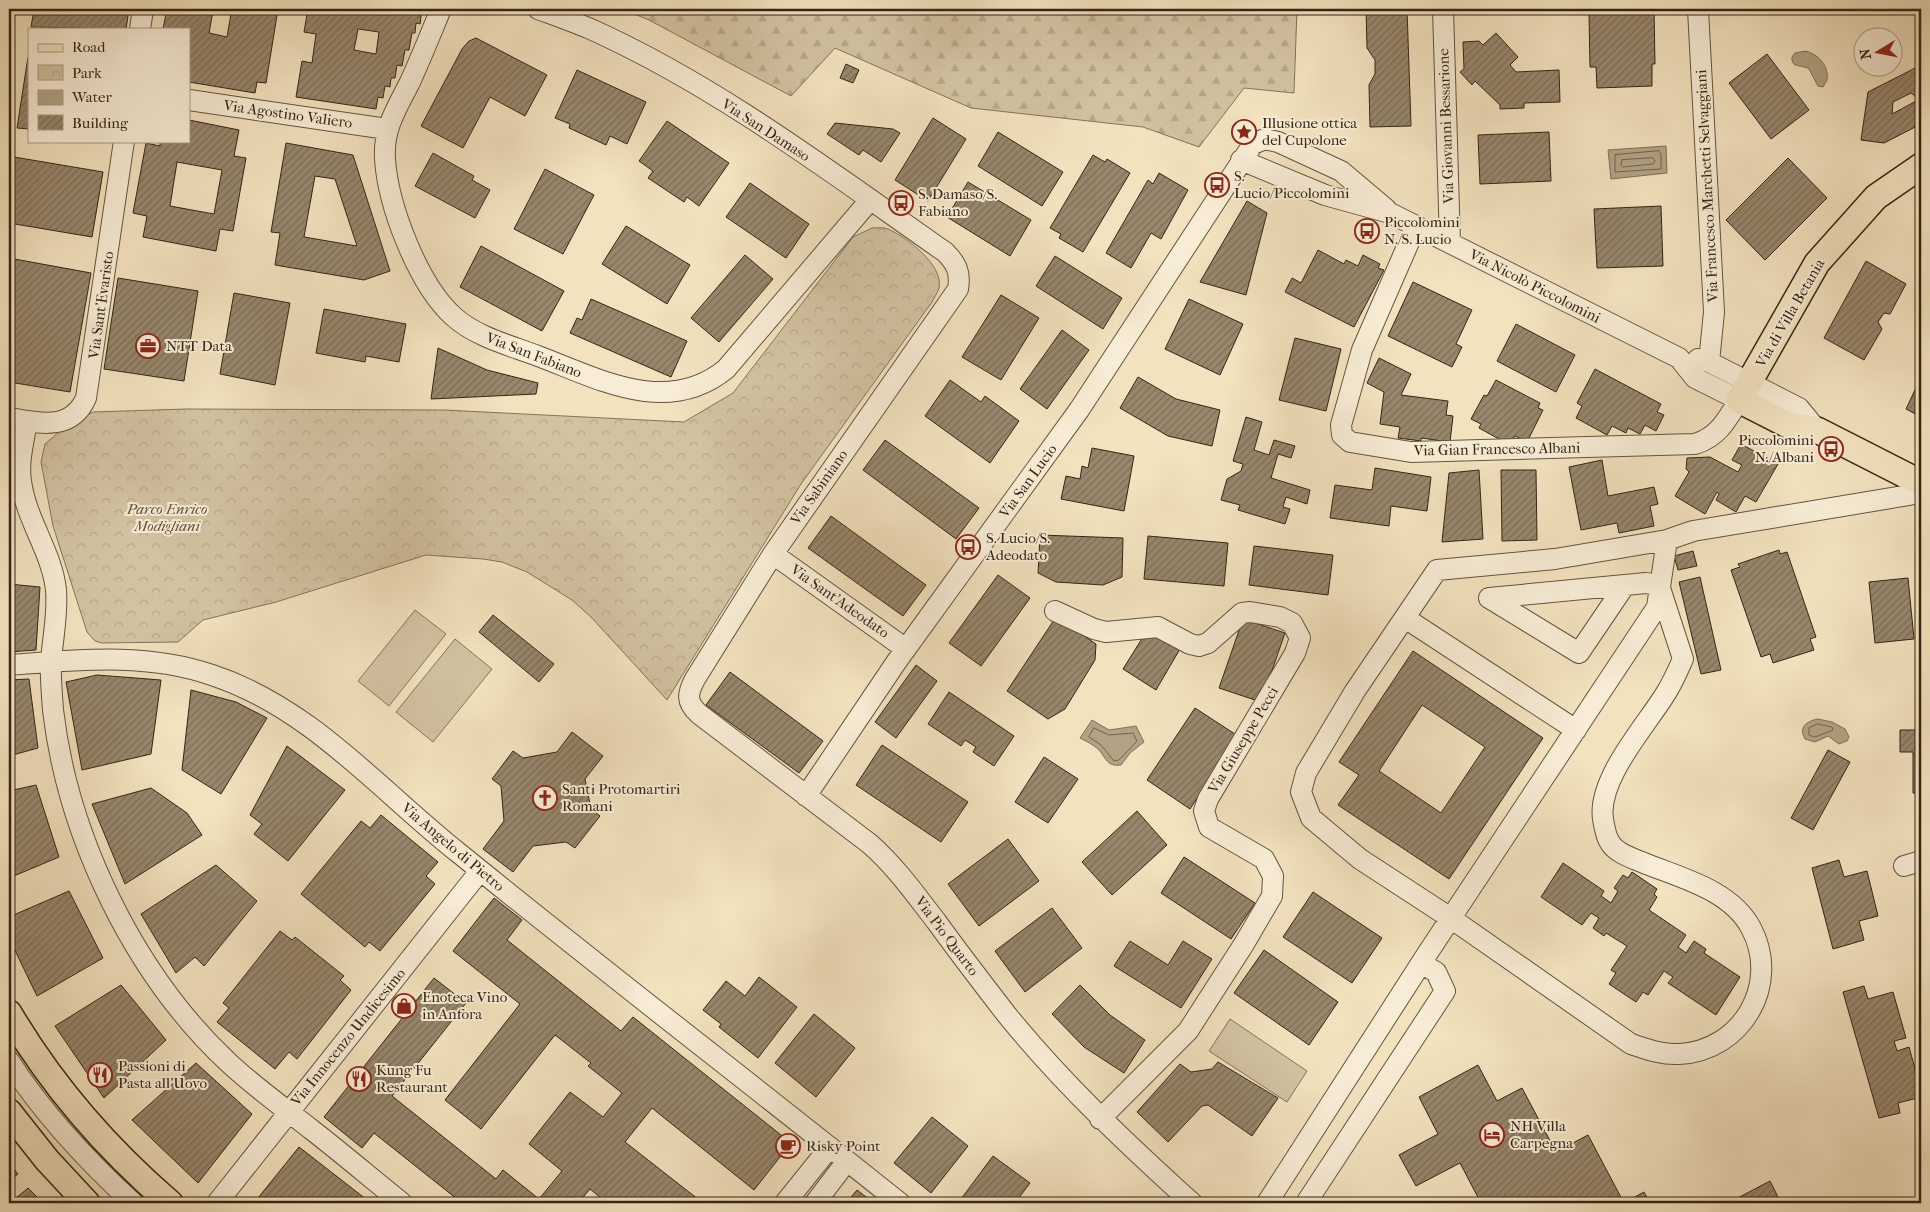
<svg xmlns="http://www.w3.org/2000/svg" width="1930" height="1212" viewBox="0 0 1930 1212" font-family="'IM FELL French Canon',serif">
<defs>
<pattern id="forest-firs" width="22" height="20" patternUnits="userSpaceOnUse" patternTransform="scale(1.25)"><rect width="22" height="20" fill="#d2c2a1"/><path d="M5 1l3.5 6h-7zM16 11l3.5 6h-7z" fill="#b5a78a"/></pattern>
<pattern id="park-crowns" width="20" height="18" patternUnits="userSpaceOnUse" patternTransform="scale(1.25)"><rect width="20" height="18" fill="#d2c2a1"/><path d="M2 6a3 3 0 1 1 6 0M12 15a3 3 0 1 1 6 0" fill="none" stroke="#b5a78a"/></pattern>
<pattern id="building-hatch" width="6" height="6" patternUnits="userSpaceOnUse" patternTransform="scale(1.25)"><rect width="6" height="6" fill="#97876c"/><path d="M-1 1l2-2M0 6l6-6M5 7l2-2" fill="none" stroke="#7c6e58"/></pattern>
</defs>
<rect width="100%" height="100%" fill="#f2e2be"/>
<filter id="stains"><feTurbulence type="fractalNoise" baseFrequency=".004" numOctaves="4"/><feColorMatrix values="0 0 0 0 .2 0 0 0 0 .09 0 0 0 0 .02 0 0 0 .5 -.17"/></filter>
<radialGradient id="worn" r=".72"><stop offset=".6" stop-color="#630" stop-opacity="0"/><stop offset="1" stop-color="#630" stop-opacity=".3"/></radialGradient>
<path fill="url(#forest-firs)" stroke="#83745a" d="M622,9H1297L1294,93L1244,88L1199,147L1143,127L971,108L835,48L791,96L649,20Z"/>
<path fill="url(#park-crowns)" stroke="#83745a" d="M872,228C877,228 883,227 888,229C906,237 944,265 939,288C938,292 934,298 932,302L801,484L667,700L591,617L572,600L527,572L502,562L483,559L426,555L276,602L203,620L178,642L102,643L95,641L87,632L53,526L41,462L45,444L67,425L93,412L186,409L444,410L684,422L733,393L853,237Z"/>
<path fill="#d2c2a1" stroke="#83745a" d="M415,610L446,634L389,706L358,681Z
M455,639L492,669L433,742L396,712Z
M1230,1019L1307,1071L1287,1102L1209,1051Z"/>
<path fill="#b1a284" stroke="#7f7057" d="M1806,51C1819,55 1829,66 1827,80L1823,87L1818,86L1809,69C1802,64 1791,69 1792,57L1795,53Z
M1666,146L1667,173L1611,179L1608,150Z
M1818,719L1832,722L1845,729L1849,737L1847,741L1839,744L1828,736L1815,742L1805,739C1798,727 1807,721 1818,719Z
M1092,720L1109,730L1136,726L1144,742L1130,753L1121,765C1107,767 1106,758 1099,750C1094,745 1086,741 1080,738Z"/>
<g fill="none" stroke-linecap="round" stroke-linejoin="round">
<path stroke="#72644c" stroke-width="1" d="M1659,151L1661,154V169L1615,172V155Z
M1653,158L1655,161L1653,164L1623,167L1621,165L1622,160Z
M1818,724L1832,727L1833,730L1815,737L1809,735V728Z
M1094,728L1109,735L1133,733L1137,741L1119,760L1114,761L1101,745L1089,737Z"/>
</g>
<path fill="url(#building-hatch)" stroke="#342514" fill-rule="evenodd" d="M34,9H129L126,29L31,27Z
M167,9H278L266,83L257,82L255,93L189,82V29H163ZM213,11L231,14L227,37L209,33Z
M308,9H422L420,24L416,23L415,33H412L409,50H405L402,66L397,65L395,78H391L390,87L385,86L383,98L378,97L376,109L296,97L302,61L312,63L316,34L304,32ZM358,29L379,32L376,54L354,50Z
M1366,9H1407L1411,126L1370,127L1369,85L1375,74V60L1367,48Z
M1594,9H1654L1655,64H1652V86L1597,88L1596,67H1590L1589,14H1594Z
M1496,33L1518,57L1510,65L1516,72L1559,70L1560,102L1524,103V108L1500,109V105L1475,81L1472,85L1460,72L1464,69L1463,42L1479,41L1483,45Z
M476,38L547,75L525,116L490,97L463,148L421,126L462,49L469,41Z
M1767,54L1809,110L1771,139L1729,83Z
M28,57H29V129L17,128Z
M846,64L859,70L853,83L840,78Z
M1921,65V124L1884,143L1861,140L1868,92ZM1911,93L1920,99L1892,114L1893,102Z
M577,70L646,102L627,144L610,136L606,145L569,128L570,124L555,118Z
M933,118L966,139L928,201L895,180Z
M189,120L239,130L234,156L246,158L233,231L220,229L216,251L143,237L147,216L133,213L146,143L160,146V141H189ZM177,162L222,170L214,214L170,206Z
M667,121L729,163L699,206L687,197L684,202L648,178L653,171L639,161Z
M835,123L893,129L900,133L881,162L863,150L859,155L827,134Z
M998,132L1063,172L1042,206L978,166Z
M1549,132L1551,181L1480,184L1478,135Z
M286,143L353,155L390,271L364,280L275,265L280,233L271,232ZM315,176L335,179L357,246L304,237Z
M433,153L474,176L472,180L490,190L475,218L415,186Z
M1093,155L1105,162L1107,159L1130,173L1083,252L1059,238L1061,234L1050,228Z
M14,157L103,172L92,237L9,223V189Z
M1788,158L1827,198L1765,260L1726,220Z
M545,169L594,195L563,254L514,229Z
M1159,173L1188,190L1161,239L1151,233L1131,268L1106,253L1148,180L1153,184Z
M968,182L1031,220L1010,256L947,217Z
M750,183L809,224L786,258L726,217Z
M1247,201L1267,213L1246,295L1200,282Z
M1661,206L1663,266L1597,268L1594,209Z
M626,226L690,265L667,304L602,264Z
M481,246L564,291L542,331L460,287Z
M1318,250L1344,264L1346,260L1358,266L1363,255L1380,264L1378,268L1384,270L1354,327L1285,292L1292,278L1301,283Z
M745,255L773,279L719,342L691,318Z
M1055,256L1122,298L1103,329L1036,286Z
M9,258L91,273L70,392L9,382Z
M1866,261L1906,284L1890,314L1884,313L1878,322L1882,329L1864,360L1824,338Z
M118,278L198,291L184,381L104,369Z
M1413,282L1472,310L1456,344L1462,347L1452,367L1388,336Z
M234,293L290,303L275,385L220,374Z
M1001,295L1039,318L1001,380L962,357Z
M591,299L687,341L671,377L570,333L577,318L582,320Z
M1189,299L1243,324L1220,375L1165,349Z
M324,309L406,324L399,362L366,356L365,362L316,353Z
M1516,324L1575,355L1556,392L1497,361Z
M1062,330L1089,350L1047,409L1020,389Z
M1295,338L1341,349L1326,411L1279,400Z
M438,348L487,370L538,383L536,394L431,399Z
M1379,358L1411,374L1401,395L1448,401L1446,415L1453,416L1450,442L1421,438V441L1398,438L1400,427L1380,424L1384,392L1367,383Z
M1595,369L1661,404L1657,412L1664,415L1656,431L1645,425L1640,434L1628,428L1626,433L1612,426L1607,435L1576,418L1582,406L1577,403Z
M1138,377L1176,399L1220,410L1212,446L1168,436L1120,408Z
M1921,377V417L1906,409Z
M950,380L981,402L985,396L1019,421L990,463L925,416Z
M1496,380L1540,403L1538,408L1543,410L1527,442L1515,436L1510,445L1479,428L1481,424L1471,419L1484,395L1487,396Z
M1246,417L1262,422L1254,450L1269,455L1274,440L1295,446L1291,458L1278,454L1271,478L1310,490L1307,504L1286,497L1283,507L1290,509L1285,524L1238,510L1240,505L1221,500L1227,479L1241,471L1243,464L1233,461Z
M885,440L979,508L956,539L863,470Z
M1741,444L1778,464L1756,502L1745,496L1736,512L1716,500L1719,494L1717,492L1705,514L1675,496L1689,472L1686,469L1687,458L1710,457L1738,472L1742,465L1732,460Z
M1092,448L1134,456L1124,511L1061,499L1066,476L1080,479L1082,466L1088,468Z
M1602,460L1608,496L1654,487L1658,504L1650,506L1654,526L1619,533L1617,523L1581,530L1569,467Z
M1375,468L1431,477L1427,511L1391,506L1389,526L1330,518L1335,485L1372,490Z
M1479,470L1483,539L1442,542L1449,473Z
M1501,470H1536L1537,540L1502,541Z
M831,516L926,585L903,616L808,548Z
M1040,535L1123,538L1122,577L1103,585L1056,582L1038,573Z
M1148,536L1228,543L1224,586L1144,579Z
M1254,546L1333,555L1328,595L1249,585Z
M1779,550L1780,554L1787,552L1816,637L1810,639L1814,650L1773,663L1770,654L1761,657L1731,570L1740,567L1738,564Z
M1693,551L1697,566L1678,570L1674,556Z
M998,575L1030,598L981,666L949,643Z
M1700,577L1721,670L1701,674L1679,582Z
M1908,578L1914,639L1875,643L1869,582Z
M9,584L40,587L36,650L9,652Z
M493,615L554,664L539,682L479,632Z
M1056,617L1096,644L1095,660L1065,709L1048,719L1007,691Z
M1243,619L1285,633L1261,702L1219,688Z
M1148,629L1180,649L1156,690L1123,669Z
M1413,651L1543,738L1449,879L1338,805L1359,775L1339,762ZM1422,705L1485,747L1441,813L1379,771Z
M916,665L937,681L896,738L875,722Z
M730,672L823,741L799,773L706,705Z
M97,675L161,680L151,754L82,770L66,682Z
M29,679L38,748L9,756V680Z
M191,690L236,702L267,718L221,794L182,770Z
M949,692L1014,736L994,766L973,752L976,747L965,740L961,746L928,724Z
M1195,708L1238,736L1190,809L1147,780Z
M1900,730H1921V793H1913V752H1900Z
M572,732L603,756L585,779L591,809L600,816L575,848L566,842L533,846L513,872L483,849L504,821L501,786L492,779L513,751L523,758L557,752Z
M882,745L968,802L941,842L856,785Z
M287,746L345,790L288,861L254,834L262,824L250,815Z
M1828,750L1850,762L1813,830L1791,818Z
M1044,757L1078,779L1048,823L1015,802Z
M36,785L59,857L9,878V791Z
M151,788L187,813L202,835L125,884L92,804Z
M1137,811L1167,845L1112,895L1082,862Z
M381,815L438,862L426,876L435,884L380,951L369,942L365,947L301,894L361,821L370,828Z
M1008,839L1039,881L979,926L948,884Z
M1184,857L1255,903L1231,939L1161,893Z
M1839,860L1844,877L1867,871L1878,916L1859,921L1864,940L1833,949L1812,868Z
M1563,863L1604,891L1601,896L1611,903L1618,891L1614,888L1623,875L1628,878L1632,872L1657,889L1654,894L1657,897L1649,910L1686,935L1678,947L1686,953L1694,941L1706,949L1704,953L1740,977L1716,1015L1668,983L1673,977L1664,971L1648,995L1643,992L1636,1002L1609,984L1616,973L1611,970L1627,946L1606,933L1604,936L1593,928L1599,918L1591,913L1582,925L1541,897Z
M216,865L257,901L204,966L195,957L176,973L141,914Z
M69,891L103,958L37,996L9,938V917Z
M1313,892L1382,938L1352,983L1283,937Z
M494,898L522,920L507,940L621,1031L633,1017L791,1143L754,1190L652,1108L625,1142L703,1203H607L590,1189L578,1203H462L374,1133L362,1148L324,1117L434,978L466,1003L392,1096L496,1179L503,1170L539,1199L562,1171L529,1144L570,1092L603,1117L622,1093L588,1066L591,1063L555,1035L481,1129L445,1100L520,1004L453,951Z
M1052,908L1082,948L1025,992L995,951Z
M280,931L292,940L295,937L344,976L340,980L351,990L297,1059L289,1052L275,1069L217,1022L229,1008L223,1003Z
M1130,941L1168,965L1183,941L1212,959L1181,1008L1114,966Z
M1264,950L1338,1002L1309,1045L1234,993Z
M759,977L797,1007L758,1058L719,1027L721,1024L703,1010L726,981L745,996Z
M121,985L166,1040L104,1098L55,1026Z
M1080,985L1110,1015L1145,1040L1124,1073L1084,1047L1052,1014Z
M1864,986L1868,999L1893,992L1906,1038L1894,1041L1897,1051L1909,1047L1921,1090V1097L1898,1103L1900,1113L1879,1118L1843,992Z
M814,1014L855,1048L816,1097L775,1063Z
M1218,1062L1278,1098L1252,1136L1208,1105L1202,1106L1168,1142L1137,1112L1180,1064L1191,1072L1212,1069Z
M196,1063L252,1114L198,1183L132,1120Z
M1478,1065L1497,1101L1522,1088L1556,1152L1588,1135L1624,1203L1644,1192L1650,1203H1481L1460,1163L1416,1186L1399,1155L1438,1134L1419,1097Z
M932,1117L968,1146L931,1193L894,1163Z
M299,1147L371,1203H317L309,1197L305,1203H254Z
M993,1156L1030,1183L1015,1203H958Z
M9,1163L18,1174L9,1181Z
M1770,1181L1781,1203H1728Z
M28,1188L43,1203H10Z
M857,1190L874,1203H846Z"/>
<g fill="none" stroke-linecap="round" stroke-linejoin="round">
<defs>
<path id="minor" d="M441,9C431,33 421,58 410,82C397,108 383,128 385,159C388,206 418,284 453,316C476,337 509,345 538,356C599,379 667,417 726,369L870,200
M538,9C557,16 577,23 595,31C720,88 833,174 945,252C956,263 961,272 958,289L773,554L695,679C687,694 686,702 699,714L870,844C896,867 915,894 936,921C959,953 983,984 1007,1015C1063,1084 1127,1144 1192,1203
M1443,9L1450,243
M1698,9L1714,312L1709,362
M140,29L143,9
M189,100L387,129
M1241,160L1325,195L1390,213L1416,226L1679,358L1695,378L1739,400C1727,420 1718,437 1695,444L1411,452L1350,442L1342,435L1341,425L1362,350L1416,226
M1698,359L1709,362L1799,408L1817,430
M9,418C38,423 71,432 86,398L124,141
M27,421C24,441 18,461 21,481C26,520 52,552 56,590C58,614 53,637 51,660C50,676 52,694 53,710C68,838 135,976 230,1064C256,1088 284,1108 312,1130C343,1154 372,1179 402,1203
M773,554L906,649
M1659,585L1683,659C1678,670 1673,682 1666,693C1646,726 1597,779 1603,819C1604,825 1606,836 1609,841C1615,853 1632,858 1644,863C1681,878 1731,890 1751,928C1781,984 1742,1051 1679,1054C1662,1055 1646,1049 1631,1044L1452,919L1360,859L1311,818L1301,792L1306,773L1355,691L1437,570L1555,559L1667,540L1693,531L1921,493
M1489,598L1579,653L1625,585
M1489,598L1646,583L1659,585
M1055,611L1094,629L1106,632L1158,627L1190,644L1199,646L1208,643L1242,613L1250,612L1280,617L1292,623L1300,638L1295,653L1208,799L1204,811L1209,827L1264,859L1273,876L1272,896L1244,944L1188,1031L1100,1119
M1405,618L1576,730
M9,665C77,660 146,652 212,675C312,708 380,791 460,854C605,972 754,1086 900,1203
M806,796L897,661L1079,410L1253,144L1265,139L1278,142L1341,171L1386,209
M1904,866L1921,861
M9,1061C44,1115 86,1160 133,1203
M217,1203L480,871
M785,1203L830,1147
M815,1203L847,1161
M1267,1203L1427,954L1657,607L1667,540
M1306,1203L1445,991L1436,972L1422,964"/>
<path id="major" d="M1921,166L1876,197L1817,263L1739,400L1788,425L1817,430L1921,483
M9,1013C52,1086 106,1148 170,1203
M9,1112L47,1160L87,1203"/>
</defs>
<use href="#minor" stroke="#64543e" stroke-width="22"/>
<use href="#major" stroke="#342514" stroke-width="28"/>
<use href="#minor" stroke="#f7ecd5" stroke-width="20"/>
<use href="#major" stroke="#f2e2be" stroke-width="25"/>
</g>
<defs>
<symbol id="sight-ring" viewBox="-11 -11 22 22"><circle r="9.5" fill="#f7ecd5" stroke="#8f2418" stroke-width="1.5"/><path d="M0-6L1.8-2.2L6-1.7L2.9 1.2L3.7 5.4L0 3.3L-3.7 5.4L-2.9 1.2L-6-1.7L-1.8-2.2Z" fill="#8f2418"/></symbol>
<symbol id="bus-ring" viewBox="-11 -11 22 22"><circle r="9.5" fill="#f7ecd5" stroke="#8f2418" stroke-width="1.5"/><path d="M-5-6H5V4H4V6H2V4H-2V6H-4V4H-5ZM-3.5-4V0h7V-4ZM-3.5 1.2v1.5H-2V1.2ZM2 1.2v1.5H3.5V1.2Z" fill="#8f2418"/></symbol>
<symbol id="office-ring" viewBox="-11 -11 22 22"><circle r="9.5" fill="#f7ecd5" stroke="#8f2418" stroke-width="1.5"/><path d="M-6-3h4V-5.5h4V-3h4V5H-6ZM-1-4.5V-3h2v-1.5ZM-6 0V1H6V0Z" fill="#8f2418"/></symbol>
<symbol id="church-ring" viewBox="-11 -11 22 22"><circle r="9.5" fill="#f7ecd5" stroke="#8f2418" stroke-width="1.5"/><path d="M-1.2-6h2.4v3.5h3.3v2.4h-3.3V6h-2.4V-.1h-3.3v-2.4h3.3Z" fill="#8f2418"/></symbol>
<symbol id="shop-ring" viewBox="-11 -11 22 22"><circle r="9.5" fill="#f7ecd5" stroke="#8f2418" stroke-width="1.5"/><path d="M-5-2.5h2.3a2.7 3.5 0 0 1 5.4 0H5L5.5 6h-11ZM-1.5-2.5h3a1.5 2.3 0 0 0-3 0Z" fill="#8f2418"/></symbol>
<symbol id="restaurant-ring" viewBox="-11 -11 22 22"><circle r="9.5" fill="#f7ecd5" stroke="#8f2418" stroke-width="1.5"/><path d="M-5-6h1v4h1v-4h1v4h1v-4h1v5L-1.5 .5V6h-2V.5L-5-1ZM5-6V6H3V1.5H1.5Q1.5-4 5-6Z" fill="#8f2418"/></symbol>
<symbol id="hotel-ring" viewBox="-11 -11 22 22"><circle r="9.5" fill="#f7ecd5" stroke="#8f2418" stroke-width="1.5"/><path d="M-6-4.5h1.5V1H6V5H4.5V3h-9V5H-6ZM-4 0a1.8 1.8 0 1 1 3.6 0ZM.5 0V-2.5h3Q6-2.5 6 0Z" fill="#8f2418"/></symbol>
<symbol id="cafe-ring" viewBox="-11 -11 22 22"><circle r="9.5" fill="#f7ecd5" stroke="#8f2418" stroke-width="1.5"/><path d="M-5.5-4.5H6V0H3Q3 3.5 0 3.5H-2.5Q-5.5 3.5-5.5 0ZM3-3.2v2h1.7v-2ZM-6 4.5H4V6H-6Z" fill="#8f2418"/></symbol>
</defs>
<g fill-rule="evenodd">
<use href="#sight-ring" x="1230" y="118" width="28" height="28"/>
<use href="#bus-ring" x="1203" y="171" width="28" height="28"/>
<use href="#bus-ring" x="887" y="189" width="28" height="28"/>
<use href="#bus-ring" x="1353" y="217" width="28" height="28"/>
<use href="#office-ring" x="134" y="332" width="28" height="28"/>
<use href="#bus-ring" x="1817" y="435" width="28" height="28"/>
<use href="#bus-ring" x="954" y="533" width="28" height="28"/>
<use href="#church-ring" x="531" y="784" width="28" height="28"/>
<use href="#shop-ring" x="390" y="992" width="28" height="28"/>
<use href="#restaurant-ring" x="86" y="1061" width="28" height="28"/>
<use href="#restaurant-ring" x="345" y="1065" width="28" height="28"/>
<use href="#hotel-ring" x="1478" y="1121" width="28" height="28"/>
<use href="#cafe-ring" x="774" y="1132" width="28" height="28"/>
</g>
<g text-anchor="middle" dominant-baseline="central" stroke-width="4" stroke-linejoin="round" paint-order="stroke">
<g font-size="15" fill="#342514" stroke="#f7ecd5">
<text transform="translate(288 114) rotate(8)">Via Agostino Valiero</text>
<text transform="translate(1446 126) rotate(-92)">Via Giovanni Bessarione</text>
<text transform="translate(766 130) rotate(33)">Via San Damaso</text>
<text transform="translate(1707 186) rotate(-93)">Via Francesco Marchetti Selvaggiani</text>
<text transform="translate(1535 286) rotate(27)">Via Nicolò Piccolomini</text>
<text transform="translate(101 305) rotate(-82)">Via Sant'Evaristo</text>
<text transform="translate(1790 313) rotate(-60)">Via di Villa Betania</text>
<text transform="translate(534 355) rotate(21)">Via San Fabiano</text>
<text transform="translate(1497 449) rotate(-1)">Via Gian Francesco Albani</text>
<text transform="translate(1028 481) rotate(-54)">Via San Lucio</text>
<text transform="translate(819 487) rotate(-55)">Via Sabiniano</text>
<text transform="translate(840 601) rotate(35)">Via Sant'Adeodato</text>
<text transform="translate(1243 740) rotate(-59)">Via Giuseppe Pecci</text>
<text transform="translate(453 847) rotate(40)">Via Angelo di Pietro</text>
<text transform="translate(947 936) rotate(53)">Via Pio Quarto</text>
<text transform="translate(348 1037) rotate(-51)">Via Innocenzo Undicesimo</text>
</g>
<g font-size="15" fill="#342514" stroke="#f7ecd5" text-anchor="start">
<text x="1262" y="123">Illusione ottica<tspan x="1262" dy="17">del Cupolone</tspan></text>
<text x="1234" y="176">S.<tspan x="1234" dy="17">Lucio/Piccolomini</tspan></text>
<text x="918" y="194">S. Damaso/S.<tspan x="918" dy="17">Fabiano</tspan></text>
<text x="1384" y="222">Piccolomini<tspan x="1384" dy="17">N./S. Lucio</tspan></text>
<text x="166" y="346">NTT Data</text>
<text x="1814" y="440" text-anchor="end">Piccolomini<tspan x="1814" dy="17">N./Albani</tspan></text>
<text x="986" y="538">S. Lucio/S.<tspan x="986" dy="17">Adeodato</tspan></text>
<text x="562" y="789">Santi Protomartiri<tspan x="562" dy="17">Romani</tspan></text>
<text x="422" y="997">Enoteca Vino<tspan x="422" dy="17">in Anfora</tspan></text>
<text x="118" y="1066">Passioni di<tspan x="118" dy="17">Pasta all'Uovo</tspan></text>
<text x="376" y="1070">Kung Fu<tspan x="376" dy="17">Restaurant</tspan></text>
<text x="1510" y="1126">NH Villa<tspan x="1510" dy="17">Carpegna</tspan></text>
<text x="806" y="1146">Risky Point</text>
</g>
<g font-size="15" font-style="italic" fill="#5c4c37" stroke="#f7ecd5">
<text x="167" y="509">Parco Enrico<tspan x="167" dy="17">Modigliani</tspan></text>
</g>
</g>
<rect width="1930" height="1212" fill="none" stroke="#f2e2be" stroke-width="30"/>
<rect x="10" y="10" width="1910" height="1192" fill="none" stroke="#342514" stroke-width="2.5"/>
<rect x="15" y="15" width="1900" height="1182" fill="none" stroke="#342514"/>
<rect x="28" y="28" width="162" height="115" fill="#f7ecd5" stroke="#a99c88"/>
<rect x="38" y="44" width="25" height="8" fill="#f2e2be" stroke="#a99c88"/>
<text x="72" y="52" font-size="15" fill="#342514">Road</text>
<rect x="38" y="65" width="25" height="15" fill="url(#park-crowns)" stroke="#a99c88"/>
<text x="72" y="78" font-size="15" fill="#342514">Park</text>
<rect x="38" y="90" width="25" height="15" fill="#b1a284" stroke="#a99c88"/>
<text x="72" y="102" font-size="15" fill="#342514">Water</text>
<rect x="38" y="115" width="25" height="15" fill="url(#building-hatch)" stroke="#a99c88"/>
<text x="72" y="128" font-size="15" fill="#342514">Building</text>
<g transform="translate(1878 52) rotate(260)"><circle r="24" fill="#f7ecd5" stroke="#a99c88"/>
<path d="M0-4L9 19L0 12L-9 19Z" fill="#8f2418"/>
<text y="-8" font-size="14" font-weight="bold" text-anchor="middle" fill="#342514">N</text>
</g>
<rect width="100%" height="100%" filter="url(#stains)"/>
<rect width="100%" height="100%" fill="url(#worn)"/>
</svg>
